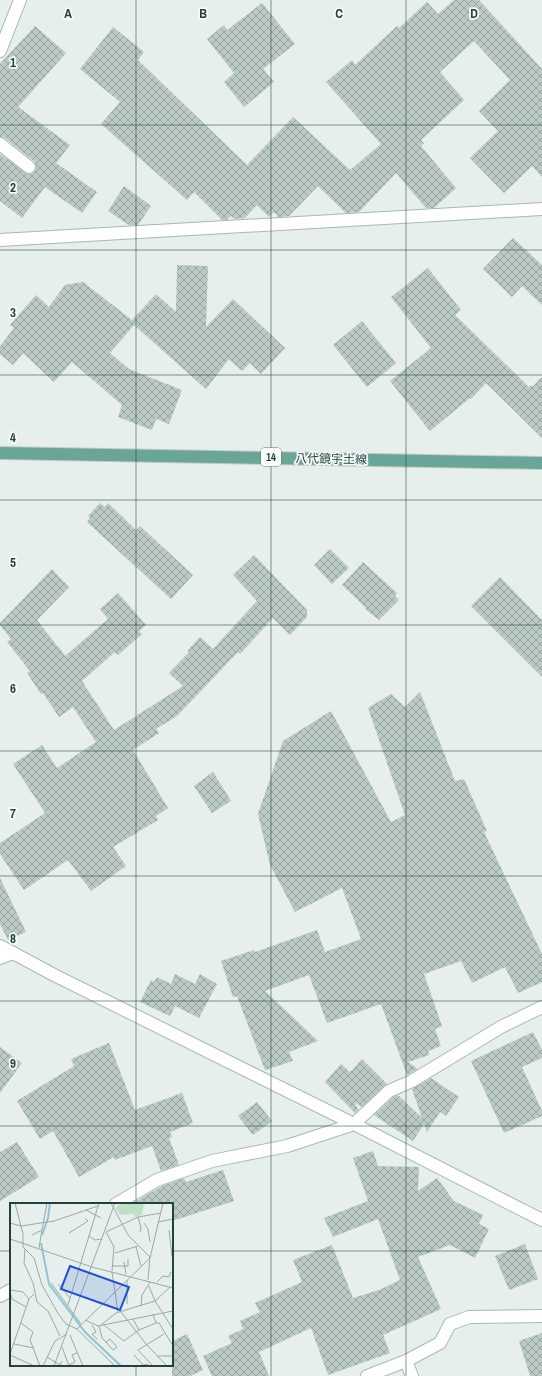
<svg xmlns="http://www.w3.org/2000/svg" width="542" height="1376" viewBox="0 0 542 1376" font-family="'Archivo Narrow','Noto Sans JP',sans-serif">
<defs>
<pattern id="building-cross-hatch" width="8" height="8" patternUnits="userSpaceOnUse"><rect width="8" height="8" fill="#bbcac4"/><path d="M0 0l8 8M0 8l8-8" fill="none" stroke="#98a6a0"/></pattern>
</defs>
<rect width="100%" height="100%" fill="#e6efeb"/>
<path fill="url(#building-cross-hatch)" d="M454,0H479L542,69V177L532,166L504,193L470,158L498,131L479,111L510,80L474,41L440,72L464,100L421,140L424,143L421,146L456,188L434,208H426L396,173L359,212L346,213L318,186L289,216L278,217L274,212L269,217L257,205L245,218L235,219L231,216L227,220H222L194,192L187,200L101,124L120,102L80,69L113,27L144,52L138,60L247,165L293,117L350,170L381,144L326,82L352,60L355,65L397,26L399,28L427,2L438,14Z
M262,3L295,44L263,69L274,82L244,107L224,82L234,73L207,39L224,25L227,30Z
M35,26L66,53L18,107L70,145L56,163L97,192L82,213L45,187L22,218L0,201V154L28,174H32L36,168V165L34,161L5,138L0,137V64Z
M124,186L151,206L138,225H129L108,211Z
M513,238L542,265V305L522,286L512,297L483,269Z
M177,265L208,266L206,327L233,299L285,348L261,374L250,363L242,371L229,359L206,389L134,325L110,353L129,369L182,390L169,424L156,419L152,430L118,417L122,405L72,362L54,382L23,353L13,365L0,354V346L14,328L10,325L36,295L49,307L65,285L83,282L132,320L156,294L176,312Z
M428,268L461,310L455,315L529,387L531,385L532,387L542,377V438L486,383L471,399L470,398L430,431L390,381L431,348L391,297Z
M362,321L396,363L367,387L333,345Z
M100,503L105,507L108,503L136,530L140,526L193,575L171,599L87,522L90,518L88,516Z
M330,549L349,568L332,584L314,565Z
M254,555L307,610V617L290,635L273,618L240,654L238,652L177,716L156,729L159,733L133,750L168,808L156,816L158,820L113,847L126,866L91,891L68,860L24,890L0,854V843L45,813L13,764L42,745L57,768L96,742L73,707L59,717L43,693L41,694L27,673L30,671L7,642L11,639L0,625V623L52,569L69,587L37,620L58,647H59L65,656L108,619L100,609L118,593L146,625L139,631L142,634L118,655L115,652L82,681L114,730L183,686L169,673L189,652L187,651L200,637L213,649L257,601L233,575Z
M363,562L397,593L395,596L399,600L379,620L365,609L366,608L342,585Z
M500,577L542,620V677L471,606Z
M420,692L455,781L464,779L487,831L484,832L542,954V982L518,993L505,967L472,983L461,961L424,974L442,1026L435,1029L441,1046L428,1051L429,1055L408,1062L418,1069L407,1075L381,1004L327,1023L309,975L265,991L318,1041L289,1052L293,1061L265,1070L237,996L233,997L221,961L254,950L255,952L317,930L325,952L361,939L342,888L295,912L270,865L258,814L283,741L331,711L391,822L405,815L368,708L391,694L405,707Z
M213,772L231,801L212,813L194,786Z
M0,878L26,932L8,940L0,924Z
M175,974L195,984L200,974L217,984L199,1018L175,1006L170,1016L140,1002L151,980L154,982L157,977L171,984Z
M533,1032L542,1050V1058L522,1067L542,1111V1116L504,1133L471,1061Z
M109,1043L135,1110L182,1093L193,1123L170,1132L172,1137L169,1138L179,1165L161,1171L152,1146L115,1160L114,1157L79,1177L53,1131L40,1139L17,1101L74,1066L71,1059Z
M0,1047L22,1063L0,1093Z
M362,1059L387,1084L362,1107L355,1102L358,1110L355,1113L325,1082L341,1064L350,1072Z
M431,1078L459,1097L446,1116L440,1112L427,1132L424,1124L413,1141L374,1115L393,1097L398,1095L422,1118L412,1089Z
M257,1102L272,1121L253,1135L238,1116Z
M17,1142L39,1177L0,1201V1152Z
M373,1151L378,1166L419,1167L418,1191L437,1178L454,1201L483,1215L479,1224L489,1229L475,1258L450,1245L418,1257L441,1309L383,1335L390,1353L328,1375L311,1328L259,1352L269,1376H212L203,1356L232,1343L228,1336L243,1329L240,1321L260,1312L255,1303L302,1282L293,1260L332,1245L353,1298L379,1290L400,1280L378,1219L333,1237L324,1218L368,1201L353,1158Z
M223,1170L234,1201L172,1221V1204H131L162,1186L184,1178L186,1182Z
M525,1244L538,1279L509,1290L495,1256Z
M542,1333V1376H530L519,1341Z
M187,1334L203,1370L190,1376H172V1341Z"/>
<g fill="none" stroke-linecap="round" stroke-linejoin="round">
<defs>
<path id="street" d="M0,51L20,0
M0,144L29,167
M0,240L542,209
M0,958L13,953
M116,1204L157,1180L212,1161L287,1146L354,1124L389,1091L412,1081L501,1027L542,1007
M0,1296L11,1290
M406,1361L412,1376
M367,1376L406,1361L440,1343L450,1324L469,1317L542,1316"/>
<path id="secondary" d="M0,946L56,976L354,1124L542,1220"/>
<path id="primary" d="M0,453L542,463"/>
</defs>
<use href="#street" stroke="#a8b8b3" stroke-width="14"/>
<use href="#secondary" stroke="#a3bbb4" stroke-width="14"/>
<use href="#primary" stroke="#c1cac8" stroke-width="14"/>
<use href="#street" stroke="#fff" stroke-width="12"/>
<use href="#secondary" stroke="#fff" stroke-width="12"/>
<use href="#primary" stroke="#69a698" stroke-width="12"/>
</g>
<path fill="none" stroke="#23423b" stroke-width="1" stroke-opacity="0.55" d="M136,0V1204M271,0V1376M406,0V1376M0,125H542M0,250H542M0,375H542M0,500H542M0,625H542M0,751H542M0,876H542M0,1001H542M0,1126H542M0,1251H11M172,1251H542M136,1365V1376"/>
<g text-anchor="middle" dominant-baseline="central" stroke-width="3.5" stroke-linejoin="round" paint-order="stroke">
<rect fill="#f7fbf9" stroke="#637a74" stroke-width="1" x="261" y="448" width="20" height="18" rx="3"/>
<g font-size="11" font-weight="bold" fill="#23423b">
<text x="271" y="457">14</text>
</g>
<g font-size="12" fill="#23423b" stroke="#f7fbf9">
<text transform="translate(331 459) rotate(1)">八代鏡宇土線</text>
</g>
</g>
<g transform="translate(10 1203)">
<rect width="163" height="163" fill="#e6efeb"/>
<path d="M112,0H134L132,12L125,14L124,11L110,12L105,5Z" fill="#bee0c9"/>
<path fill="none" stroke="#8cc7d5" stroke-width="2" d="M32,32L38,15L40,0M31,40L39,81L75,129L111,163"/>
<path fill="none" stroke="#98aaa5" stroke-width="1" d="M5,0L13,31V44L24,55L32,82L49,112L56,121L67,126M101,0L118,32L140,54L138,77M76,7L91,15M128,14L131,25L130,29M148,19L163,16M0,20L11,23L44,18L88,3M134,20L138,26L140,39M32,27L37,0M159,27L162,53M96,29L128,14L151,10M96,29L104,44L102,68M59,30L78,18L75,15M22,32L32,27L29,45M79,33L85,37L92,36M0,36L82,64L163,85M126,44L131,63M15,46L14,60L23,80L27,99L38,108L50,133M105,50L128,43M114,59L116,71M102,63H118V56M102,69L108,109M147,79L153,73L159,74L161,69M41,80L71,121M48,81L60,95M139,83L145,98L163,126M0,87L13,89L19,96M0,89L2,96L16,104M117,101V77M58,102L89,0M131,103L132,92L140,79M111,109L136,141L157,163M143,111L146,120H149L163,143M123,116L129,127M75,117L88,123L163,108M11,120L23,129L20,137L30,163M82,122L86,129L82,131L87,136M91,122L106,110L145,98L160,84M94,122L114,138L129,127L146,120M89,123L92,135L96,139L103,147L107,144L100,136L96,139M60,132L73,163M4,141L24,145M52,144L59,163M0,151L19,96L24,91M0,152L24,163M124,152L133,162L138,161M148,153H163M37,154L50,162L52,158M59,162L65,159L62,152L67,150M33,163L45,138L57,131M44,163L105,0M105,163L67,126L140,55L153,0M143,163L128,147L154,131"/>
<path fill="#1d4ed8" fill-opacity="0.15" stroke="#1d4ed8" stroke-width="2" d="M60,63L119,84L110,107L51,86Z"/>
<rect width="163" height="163" fill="none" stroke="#23423b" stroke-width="2"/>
</g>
<g font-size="13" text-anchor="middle" font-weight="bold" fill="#23423b" stroke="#f7fbf9" stroke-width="3.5" stroke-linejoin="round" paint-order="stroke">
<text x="68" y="18">A</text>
<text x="203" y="18">B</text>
<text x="339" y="18">C</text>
<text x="474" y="18">D</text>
<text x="13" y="67">1</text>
<text x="13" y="192">2</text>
<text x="13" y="317">3</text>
<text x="13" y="442">4</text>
<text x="13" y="567">5</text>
<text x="13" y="693">6</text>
<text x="13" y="818">7</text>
<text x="13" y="943">8</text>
<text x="13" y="1068">9</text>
</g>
</svg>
